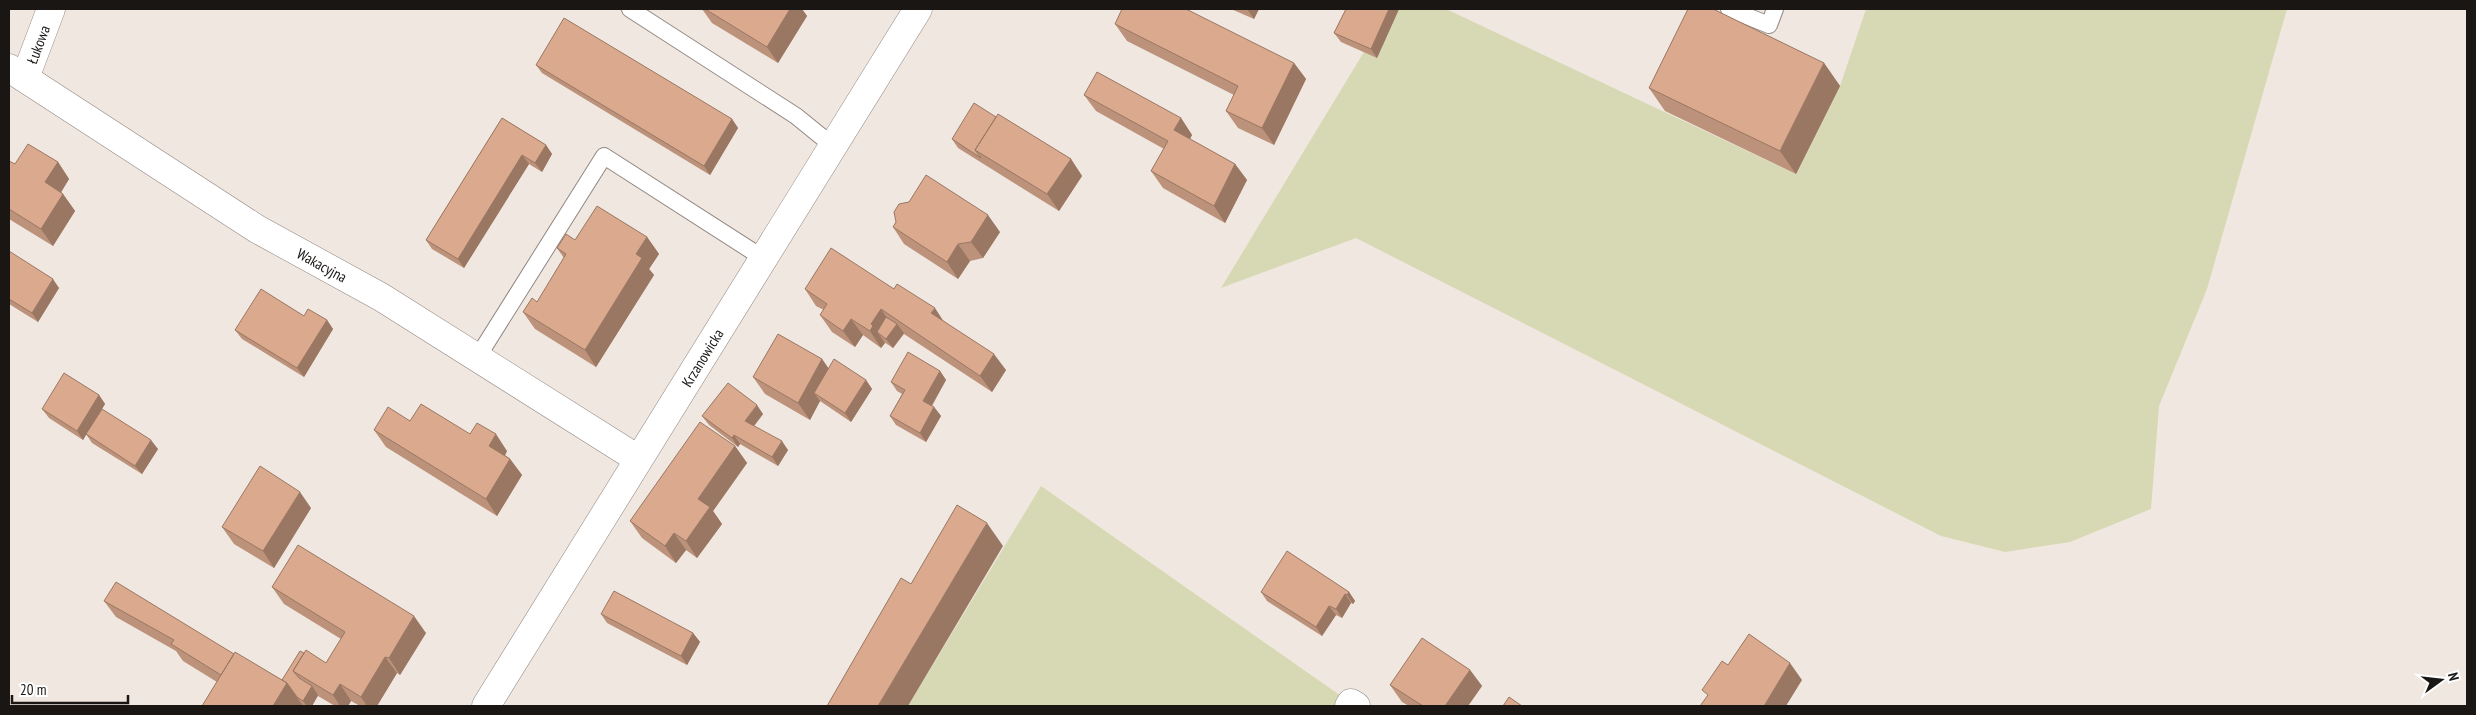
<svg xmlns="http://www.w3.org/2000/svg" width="2476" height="715" viewBox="0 0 2476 715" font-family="'PT Sans Narrow',sans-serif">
<rect width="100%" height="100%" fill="#f1e7e1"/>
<path fill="#d6d9b3" d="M1390,9H1446L1796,174L1840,86L1866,9H2287L2207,289L2159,406L2151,509L2070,542L2005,552L1941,536L1356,238L1221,288Z
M1041,486L1351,703L1349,706H908Z"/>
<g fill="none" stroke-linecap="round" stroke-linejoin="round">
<defs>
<path id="lane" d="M630,9L796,116L833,146
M1729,9L1769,25L1775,9
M477,358L604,156L763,258"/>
<g id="street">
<path id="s1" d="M9,68L257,229L381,297L638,459"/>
<path id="s2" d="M25,78L51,9"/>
<path d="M1349,706L1351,703L1356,706"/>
</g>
<g id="secondary">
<path id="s3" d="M486,706L918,9"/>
</g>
</defs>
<use href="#lane" stroke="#918782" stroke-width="18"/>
<use href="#street" stroke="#918782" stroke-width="29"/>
<use href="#secondary" stroke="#918782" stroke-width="29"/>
<use href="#lane" stroke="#fff" stroke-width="16"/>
<use href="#street" stroke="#fff" stroke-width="28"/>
<use href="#secondary" stroke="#fff" stroke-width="28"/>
</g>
<path fill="#bc927a" d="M702,9H802L807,16L778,63L712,23Z
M1231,9H1259L1254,19Z
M1346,9H1399L1377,58L1341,42L1334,33Z
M1115,24L1294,63L1306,79L1274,145L1238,128L1226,111L1234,95L1127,41Z
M1824,63L1840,86L1796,174L1665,111L1649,88Z
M536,65L732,119L738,128L710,175L542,73Z
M1084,95L1181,118L1192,135L1190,139L1235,164L1247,180L1225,223L1163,188L1151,171L1164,149L1096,111Z
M996,117L1071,159L1082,176L1059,211L958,148L952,139Z
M502,118L546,145L552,154L542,172L529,164L464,268L432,249L426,240Z
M9,161L15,164L58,162L69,179L61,192L63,194L75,211L53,246L9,219Z
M893,227L1000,232L983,258L970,261L958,279L904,244Z
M647,237L659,254L649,269L654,275L596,367L535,329L523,312L537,302L564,258L557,248L575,240Z
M9,251L59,288L38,322L9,304Z
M805,289L944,321L1006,370L992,392L904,334L893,348L884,342L885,343L881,348L863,335L855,347L832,332L820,315L824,310L816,306Z
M327,320L333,329L304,377L242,339L235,330Z
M822,359L828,368L866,380L872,389L851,422L820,401L810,420L765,394L753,377Z
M940,371L946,380L932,406L934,407L941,416L926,442L896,425L890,416L902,394L897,391L891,382Z
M99,395L105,404L95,420L158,449L142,474L92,443L86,434L83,440L49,418L42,409Z
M763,414L754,426L788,450L778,466L740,444L738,447L709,425L702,416Z
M410,421L470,434L507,451L505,455L510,459L522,475L497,516L386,447L374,430Z
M735,446L747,463L713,511L722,524L697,558L686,550L676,563L642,538L630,521Z
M311,508L274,568L234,544L222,527Z
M272,587L426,633L400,675L397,673L377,706H360L351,701L348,706H335L318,696L312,706H202L217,682L183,661L176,651L116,617L104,601L234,654L282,680L304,653L326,663L341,639L284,604Z
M1261,592H1349L1355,601L1353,604L1351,603L1342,618L1336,615L1322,636L1267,601Z
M601,614L693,633L700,642L687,665L607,623Z
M1470,670L1482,686L1468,706H1409L1402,702L1390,685Z"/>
<path fill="#997763" d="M790,9H802L807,16L778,63L767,47Z
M1247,9H1259L1254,19Z
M1389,9H1399L1377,58L1371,49Z
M1294,63L1306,79L1274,145L1262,128Z
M1824,63L1840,86L1796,174L1780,151Z
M1181,118L1192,135L1186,146L1174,130Z
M732,119L738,128L710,175L704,166Z
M546,145L552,154L542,172L535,163Z
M522,155L529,164L464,268L458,259Z
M1071,159L1082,176L1059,211L1047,194Z
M58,162L69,179L57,199L45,182Z
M1235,164L1247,180L1225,223L1214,206Z
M63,194L75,211L53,246L41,229Z
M988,215L1000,232L983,258L971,242Z
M647,237L659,254L649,269L654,275L596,367L585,350L636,254Z
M958,244L970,261L958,279L947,262Z
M53,279L59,288L38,322L32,313Z
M935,308L946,325L931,313Z
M881,309L892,326L878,333L885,343L881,348L870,331L871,324Z
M851,319L863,335L855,347L843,331Z
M327,320L333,329L304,377L297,368Z
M897,324L904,333L893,348L886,339Z
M994,354L1006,370L992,392L980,376Z
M822,359L834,376L814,393L820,401L810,420L798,403Z
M940,371L946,380L929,410L923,401Z
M866,380L872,389L851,422L845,413Z
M99,395L105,404L83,440L77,431Z
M757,405L763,414L751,430L745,421Z
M934,407L941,416L926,442L920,433Z
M496,434L507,451L501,463L489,446Z
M734,435L740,444L738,447L732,438Z
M151,440L158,449L142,474L135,466Z
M782,441L788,450L778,466L772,457Z
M735,446L747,463L713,511L722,524L697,558L686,541L698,499Z
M510,459L522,475L497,516L486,499Z
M300,492L311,508L274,568L263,551Z
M987,523L1003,546L908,706H878Z
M674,533L686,550L676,563L665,546Z
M1349,592L1355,601L1353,604L1347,595Z
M1345,594L1351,603L1342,618L1336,609Z
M1329,606L1336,615L1322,636L1316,627Z
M414,616L426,633L400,675L389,658Z
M693,633L700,642L687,665L681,656Z
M385,657L397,673L377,706H367L361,697Z
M1790,663L1802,680L1786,706H1764Z
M1470,670L1482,686L1468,706H1445Z
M287,683L303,706H273Z
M340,684L351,701L348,706H340L333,695Z
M312,686L318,695L312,706H307L303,701Z"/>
<path fill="#dbaa8e" stroke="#997763" d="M705,9H790L767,47Z
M1122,9H1186L1294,63L1262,128L1226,111L1238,86L1115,24Z
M1346,9H1389L1371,49L1334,33Z
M1688,9H1713L1824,63L1780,151L1649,88Z
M564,18L732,119L704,166L536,65Z
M1097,72L1181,118L1174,130L1235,164L1214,206L1151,171L1168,141L1084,95Z
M974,103L996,117L975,150L981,158L952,139Z
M998,114L1071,159L1047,194L975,150Z
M502,118L546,145L535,163L522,155L458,259L426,240Z
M28,144L58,162L45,182L63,194L41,229L9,209V161L15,164Z
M926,175L988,215L971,242L958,244L947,262L893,227L896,222L894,212L899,204L909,202Z
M597,206L647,237L636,254L642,258L585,350L523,312L532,298L537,302L566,254L557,248L566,234L575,240Z
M831,248L894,289L897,284L935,308L931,313L994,354L980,376L881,309L871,324L873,326L870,331L851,319L843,331L820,315L827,304L805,289Z
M9,251L53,279L32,313L9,299Z
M261,289L304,316L308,309L327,320L297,368L235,330Z
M886,317L897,324L886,339L877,332Z
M778,334L822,359L798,403L753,377Z
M908,352L940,371L923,401L934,407L920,433L890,416L905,390L891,382Z
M834,359L866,380L845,413L814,393Z
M64,373L99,395L77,431L42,409Z
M728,383L757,405L745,421L782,441L772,457L734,435L732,438L702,416Z
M421,404L470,434L477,423L496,434L489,446L510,459L486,499L374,430L388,407L410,421Z
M102,409L151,440L135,466L86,434Z
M700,422L735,446L698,499L710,507L686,541L674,533L665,546L630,521Z
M260,466L300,492L263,551L222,527Z
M957,505L987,523L878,706H827L901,578L911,584Z
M298,545L414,616L389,658L385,657L361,697L340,684L333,695L293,671L306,650L326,663L345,632L272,587Z
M1287,551L1349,592L1347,595L1345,594L1336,609L1329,606L1316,627L1261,592Z
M116,582L234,654L221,675L171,644L174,640L104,601Z
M614,591L693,633L681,656L601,614Z
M1749,634L1790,663L1764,706H1700L1708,695L1702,690L1722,661L1728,665Z
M1422,638L1470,670L1445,706H1423L1390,685Z
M300,651L304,653L293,671L299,678L312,686L303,701L297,697L287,683L282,680Z
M235,652L287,683L273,706H202Z
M1509,697L1522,706H1503Z"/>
<g text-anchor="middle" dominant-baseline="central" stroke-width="4" stroke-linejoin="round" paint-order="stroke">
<g font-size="15" fill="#191614" stroke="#fff">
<text stroke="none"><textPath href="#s2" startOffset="36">Łukowa</textPath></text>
<text stroke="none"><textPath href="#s1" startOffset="370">Wakacyjna</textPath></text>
<text stroke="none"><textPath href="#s3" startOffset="410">Krzanowicka</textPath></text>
</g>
</g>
<rect width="2476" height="715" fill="none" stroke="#191614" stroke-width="20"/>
<g transform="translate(2441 680) rotate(75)" stroke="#ffffff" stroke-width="4" paint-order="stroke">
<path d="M0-4L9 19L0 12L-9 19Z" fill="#191614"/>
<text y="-8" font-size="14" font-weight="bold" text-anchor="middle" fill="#191614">N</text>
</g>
<path d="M12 695v8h116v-8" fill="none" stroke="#191614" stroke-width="2.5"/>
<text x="20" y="695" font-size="15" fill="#191614" stroke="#ffffff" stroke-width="4" paint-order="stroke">20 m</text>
</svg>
